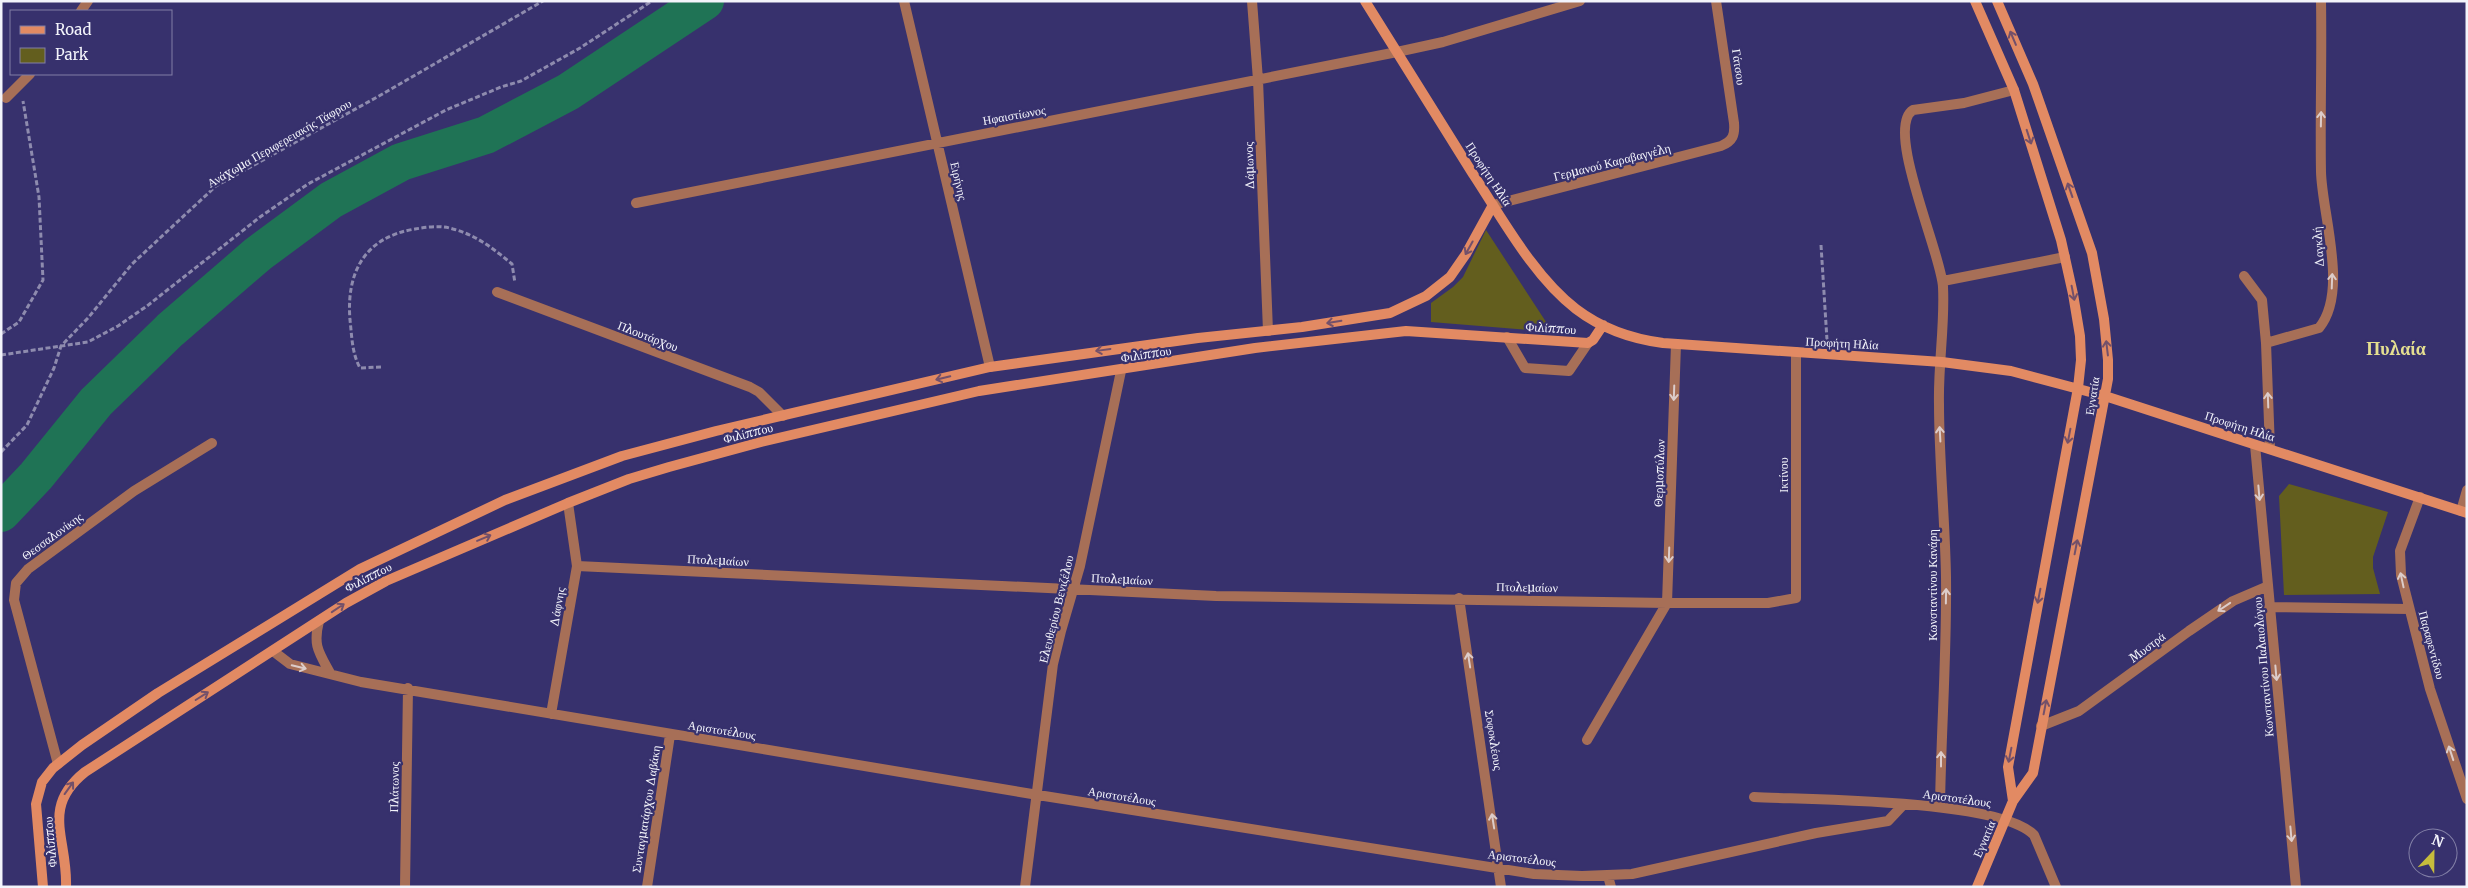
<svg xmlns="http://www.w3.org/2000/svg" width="2468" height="888" viewBox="0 0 2468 888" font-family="Merriweather,serif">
<rect width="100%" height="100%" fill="#37316d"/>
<path fill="#635e1e" d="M1486,230L1550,328L1543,331L1431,322V303L1453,287L1463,277Z
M2289,484L2388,512L2373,557V568L2380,594L2284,595L2279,496Z"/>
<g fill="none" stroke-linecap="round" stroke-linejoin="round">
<path stroke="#1f7355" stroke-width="38" d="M1,513L36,476L96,402L170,330L258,254L331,200L401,162L486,135L568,92L705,1"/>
<path stroke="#8e8bae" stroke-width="3" stroke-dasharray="5 2.5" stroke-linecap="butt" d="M1821,245L1827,340
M1,334L19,322L43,280L39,197L23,101
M1,355L88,342L118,326L147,306L260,217L308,184L446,110L501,87L521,81L580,48L652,1
M381,367L360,368C352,353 352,338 350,320C346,272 365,237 415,229C427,227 441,225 453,229C476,235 494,249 512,264L515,283
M1,452L27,425L54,368L61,346L88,318L132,264L216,186L379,96L543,1"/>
<path stroke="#a76f57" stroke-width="10" d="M1507,337L1525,368L1569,371L1588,343"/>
<path stroke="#a76f57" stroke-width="10" d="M904,1L990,367
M1252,1L1258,80L1268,331
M81,11L88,1
M6,98L30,74
M636,203L1397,52L1443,42L1580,1
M1493,205L1721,146C1733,141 1735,135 1734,123L1716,1
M2244,276L2262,300L2266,343
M1943,281L2065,257
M497,292L750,387L759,392L783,416
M2255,445L2296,887
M2270,449L2266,343L2319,328C2349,292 2322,214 2321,172C2320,115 2322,58 2321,1
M2420,497L2400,551L2401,575L2430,689L2467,799
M2461,511L2467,490
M577,566L1216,596L1667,603L1676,344
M1459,598L1501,887
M2269,607L2409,609
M319,621C313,645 318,651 330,673
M273,651L290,664L361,682L1038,795L1534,874L1582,876L1632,874L1816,833L1888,821L1904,804
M551,714L577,566L568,503
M2041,726L2079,711L2189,631L2233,601L2268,586
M1587,740L1667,603H1768L1796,598V352
M58,764L14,600L16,583L28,569L134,491L212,443
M1754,797C1810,800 1999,799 2034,835L2056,887
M1940,807C1941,731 1947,654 1946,577C1945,519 1939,461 1939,404C1938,364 1945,326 1943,287C1942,255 1884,128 1913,110L1964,103L2014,90
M1608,876L1611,887
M405,887L408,688
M647,887L670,735
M1025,887L1053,664L1061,631L1080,566L1121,371"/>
<path stroke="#e28a63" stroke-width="10" d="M1365,1C1401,59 1437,116 1473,174C1502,218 1534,277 1576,309C1601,328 1632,339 1663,343L1942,362L2011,371L2105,396L2467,513
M1975,1L2014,90L2061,240L2073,294L2080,336L2081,360L2078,388L2008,767L2013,801
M43,887L36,804L42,782L53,768L82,745L158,693L360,569L505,500L622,456L716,431L990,367L1198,338L1302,327L1390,313L1426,296L1450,277L1466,254L1493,205
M66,887C68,839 40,808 85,772L346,603L386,581L568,503L629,479L669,467L761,442L979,391L1255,348L1406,331L1588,343L1593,340L1603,325
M1977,887L2013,801L2033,773L2108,379V360L2104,319L2092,253L2033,84L1997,1"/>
</g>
<defs><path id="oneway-shaft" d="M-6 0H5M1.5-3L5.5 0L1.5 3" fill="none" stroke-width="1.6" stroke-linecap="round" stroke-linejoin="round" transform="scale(1.25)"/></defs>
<g stroke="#73506a">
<use href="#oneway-shaft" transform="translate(2013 38) rotate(-113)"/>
<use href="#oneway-shaft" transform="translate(2029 137) rotate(72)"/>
<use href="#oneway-shaft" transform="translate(2070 190) rotate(-109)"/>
<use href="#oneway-shaft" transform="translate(1469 248) rotate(119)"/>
<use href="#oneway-shaft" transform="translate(2073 293) rotate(79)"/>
<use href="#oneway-shaft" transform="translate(1334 322) rotate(171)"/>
<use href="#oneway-shaft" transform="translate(2107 348) rotate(-97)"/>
<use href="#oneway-shaft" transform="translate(1103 350) rotate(172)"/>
<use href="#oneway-shaft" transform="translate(943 378) rotate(166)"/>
<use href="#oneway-shaft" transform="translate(2069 436) rotate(101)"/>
<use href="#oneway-shaft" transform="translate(484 538) rotate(-23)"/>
<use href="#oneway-shaft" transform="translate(2076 547) rotate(-79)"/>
<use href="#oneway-shaft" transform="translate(2039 596) rotate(101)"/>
<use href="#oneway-shaft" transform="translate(338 608) rotate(-34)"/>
<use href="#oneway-shaft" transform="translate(202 696) rotate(-32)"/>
<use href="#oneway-shaft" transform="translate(2045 707) rotate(-79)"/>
<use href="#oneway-shaft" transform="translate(2010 755) rotate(101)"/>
<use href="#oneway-shaft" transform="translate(69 788) rotate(-54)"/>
</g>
<g stroke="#dcccca">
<use href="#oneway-shaft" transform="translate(2321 119) rotate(-89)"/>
<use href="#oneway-shaft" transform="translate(2332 281) rotate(-88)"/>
<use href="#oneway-shaft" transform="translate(1674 393) rotate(92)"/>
<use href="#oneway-shaft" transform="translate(2268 400) rotate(-92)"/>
<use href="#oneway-shaft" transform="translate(1940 434) rotate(-93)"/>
<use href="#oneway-shaft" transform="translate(2259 493) rotate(85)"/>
<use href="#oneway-shaft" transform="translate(1669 555) rotate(92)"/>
<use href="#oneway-shaft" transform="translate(2402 580) rotate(-102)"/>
<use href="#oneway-shaft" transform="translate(1946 596) rotate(-89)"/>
<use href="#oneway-shaft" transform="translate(2224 607) rotate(146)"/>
<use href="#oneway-shaft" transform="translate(1469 660) rotate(-99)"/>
<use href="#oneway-shaft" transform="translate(299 667) rotate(14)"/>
<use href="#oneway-shaft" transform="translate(2276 673) rotate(85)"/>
<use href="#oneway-shaft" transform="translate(2451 753) rotate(-108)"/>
<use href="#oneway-shaft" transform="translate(1941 759) rotate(-90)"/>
<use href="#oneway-shaft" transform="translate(1493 821) rotate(-99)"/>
<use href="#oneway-shaft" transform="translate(2291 834) rotate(85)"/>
</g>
<g text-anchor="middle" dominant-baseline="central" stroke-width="4.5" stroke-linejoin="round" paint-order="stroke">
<g font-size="12" fill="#f3f4fb" stroke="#37316d">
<text transform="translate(1739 67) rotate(82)">Γάτσου</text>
<text transform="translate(1014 115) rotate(-10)">Ηφαιστίωνος</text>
<text transform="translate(279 143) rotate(-30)">Ανάχωμα Περιφερειακής Τάφρου</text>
<text transform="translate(1612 162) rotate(-14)">Γερμανού Καραβαγγέλη</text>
<text transform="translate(1249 166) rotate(-92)">Δάμωνος</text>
<text transform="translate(1489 174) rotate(57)">Προφήτη Ηλία</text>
<text transform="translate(959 181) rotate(77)">Ειρήνης</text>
<text transform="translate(2318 247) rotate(-94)">Δαγκλή</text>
<text transform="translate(1551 328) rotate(4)">Φιλίππου</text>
<text transform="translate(648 336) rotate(21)">Πλουτάρχου</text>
<text transform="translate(1842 343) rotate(3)">Προφήτη Ηλία</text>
<text transform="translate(1146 354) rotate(-9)">Φιλίππου</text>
<text transform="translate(2092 396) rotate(-81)">Εγνατία</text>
<text transform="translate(2240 426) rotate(18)">Προφήτη Ηλία</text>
<text transform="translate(748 433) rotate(-14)">Φιλίππου</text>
<text transform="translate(1659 473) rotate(-88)">Θερμοπύλων</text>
<text transform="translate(1783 475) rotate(-90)">Ικτίνου</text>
<text transform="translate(52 536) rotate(-36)">Θεσσαλονίκης</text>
<text transform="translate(718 560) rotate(3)">Πτολεμαίων</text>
<text transform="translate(368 577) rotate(-27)">Φιλίππου</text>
<text transform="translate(1122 579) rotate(3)">Πτολεμαίων</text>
<text transform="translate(1932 585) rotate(-90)">Κωνσταντίνου Κανάρη</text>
<text transform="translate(1527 587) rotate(1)">Πτολεμαίων</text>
<text transform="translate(557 607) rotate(-80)">Δάφνης</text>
<text transform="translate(1056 609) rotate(-76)">Ελευθερίου Βενιζέλου</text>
<text transform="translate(2432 645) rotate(75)">Παραφεντίδου</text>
<text transform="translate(2147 647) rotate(-37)">Μυστρά</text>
<text transform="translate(2263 667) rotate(-95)">Κωνσταντίνου Παλαιολόγου</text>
<text transform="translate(722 730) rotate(9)">Αριστοτέλους</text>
<text transform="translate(1494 740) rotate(81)">Σοφοκλέους</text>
<text transform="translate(394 787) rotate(-89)">Πλάτωνος</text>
<text transform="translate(1122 796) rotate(9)">Αριστοτέλους</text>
<text transform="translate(1957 798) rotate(8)">Αριστοτέλους</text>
<text transform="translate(646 809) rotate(-81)">Συνταγματάρχου Δαβάκη</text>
<text transform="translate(1984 839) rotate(-67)">Εγνατία</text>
<text transform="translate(50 842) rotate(-95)">Φιλίππου</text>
<text transform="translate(1522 858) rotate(7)">Αριστοτέλους</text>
</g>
<g font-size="18" font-weight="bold" fill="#e5df90" stroke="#37316d">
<text x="2396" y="348">Πυλαία</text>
</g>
</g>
<rect width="2468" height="888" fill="none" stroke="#f3f4fb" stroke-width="5"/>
<rect x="10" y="10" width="162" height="65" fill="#37316d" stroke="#827fa6"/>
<rect x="20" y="26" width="25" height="8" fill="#e28a63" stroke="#827fa6"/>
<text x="55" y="35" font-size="15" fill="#f3f4fb">Road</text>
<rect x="20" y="48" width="25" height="15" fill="#635e1e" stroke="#827fa6"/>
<text x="55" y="60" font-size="15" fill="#f3f4fb">Park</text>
<g transform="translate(2433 853) rotate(22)"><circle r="24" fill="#37316d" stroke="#827fa6"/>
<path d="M0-4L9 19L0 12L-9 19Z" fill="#c6bc3c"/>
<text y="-8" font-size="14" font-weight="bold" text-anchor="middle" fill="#f3f4fb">N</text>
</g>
</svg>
